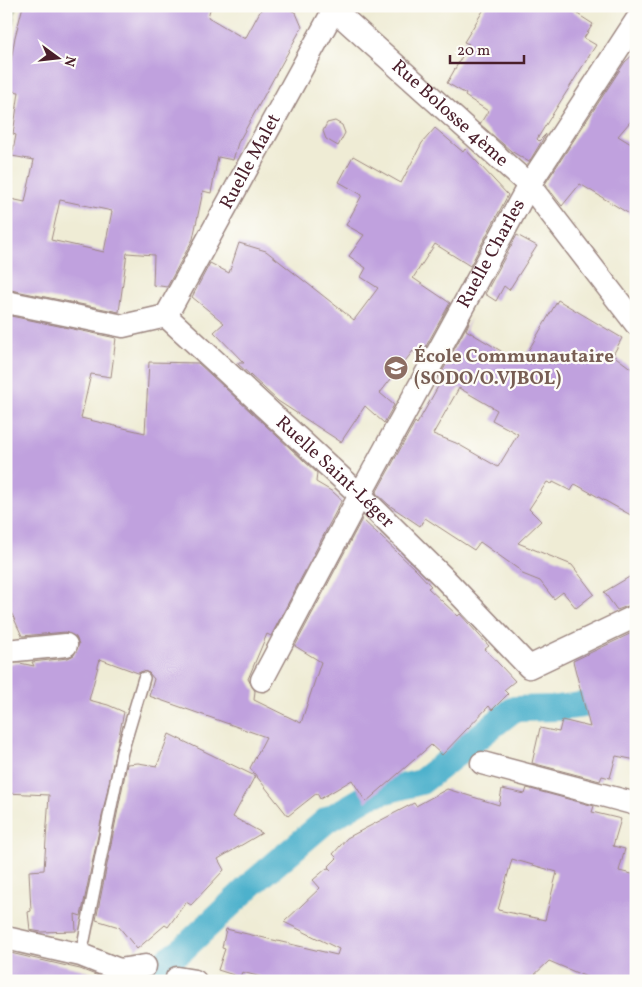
<svg xmlns="http://www.w3.org/2000/svg" width="642" height="987" viewBox="0 0 642 987" font-family="Vollkorn,serif">
<rect width="100%" height="100%" fill="#fdfcf7"/>
<filter id="ink" filterUnits="userSpaceOnUse"><feTurbulence type="fractalNoise" baseFrequency=".02" numOctaves="2"/><feDisplacementMap in="SourceGraphic" scale="10" xChannelSelector="R" yChannelSelector="G"/><feConvolveMatrix kernelMatrix="1 2 1 2 8 2 1 2 1" color-interpolation-filters="sRGB"/></filter>
<filter id="wash" filterUnits="userSpaceOnUse"><feTurbulence type="fractalNoise" baseFrequency=".0096" numOctaves="4" result="noise"/><feDisplacementMap in="SourceGraphic" scale="20" xChannelSelector="R" yChannelSelector="G"/><feGaussianBlur stdDeviation="1.12" result="paint"/><feColorMatrix in="noise" values="0 0 0 0 0 0 0 0 0 0 0 0 0 0 0 0 0 1.4 0 .05"/><feComposite in="paint" operator="in"/></filter>
<g filter="url(#wash)">
<rect width="100%" height="100%" fill="#efecd5"/>
<path fill="#7fb876" stroke="#646c50" d="M6,6H16L6,63Z"/>
<g fill="none" stroke-linecap="round" stroke-linejoin="round">
<path stroke="#4db1cc" stroke-width="26" d="M137,981L183,949L253,883L327,820L370,795L421,782L514,709L559,708L620,700"/>
</g>
<g id="blocks">
<path fill="#c0a1de" fill-rule="evenodd" d="M23,6H211L208,17L245,39L263,6H284L296,13L302,27L238,143L233,160L218,157L211,193L203,191L193,239L167,287L153,285L154,255L127,253L119,312L6,289V198L25,202L34,160L12,156L16,135L13,134L19,92L6,90L15,37ZM60,200L112,211L104,252L51,240Z
M486,6H565L593,24L584,38L596,45L537,139L539,141L546,134L529,162L511,151L480,124L488,111L465,96L466,94L447,83L469,44L464,42Z
M636,52V115L618,136L636,147V218L580,184L562,206L545,184L625,62Z
M335,121L342,125L345,133L338,146L326,139L323,131L327,123Z
M435,128L463,152L465,149L508,195L470,266L435,244L413,278L450,303L420,357L413,351L380,393L394,405L384,423L365,406L341,442L278,401L237,363H244L214,332L224,323L192,297L210,263L229,273L239,243L266,251L354,320L378,288L361,277L366,268L349,256L364,235L346,225L362,195L339,182L353,156L401,183L422,143Z
M517,235L537,246L509,290L504,286L496,301L485,294Z
M558,300L622,338L613,355L636,372V518L575,484L571,491L553,482L552,484L547,482L529,509L541,521L518,543L572,565L594,594L576,608L563,592L554,599L540,581L520,573L521,571L480,542L474,550L425,518L420,526L389,505L376,493L415,422L417,424L444,376L441,374L471,318L466,330L521,363ZM459,388L497,410L492,420L518,434L498,467L456,443L433,434Z
M6,315L116,338L111,377L91,374L81,418L145,433L149,362L198,363L317,473L316,482L333,492L342,500L271,636L267,634L248,679L255,691L254,700L301,723L321,662L295,646L362,519L416,570L431,586L428,588L458,616L460,614L489,646L485,649L515,681L504,690L508,694L492,710L489,706L442,755L431,745L366,802L352,780L320,799L317,793L288,816L250,768L266,737L149,696L154,679L149,673L143,671L138,673L100,659L89,700L108,705L124,712L81,916L75,914L76,931L41,932L30,930L28,912L31,911L29,871L44,870L49,795L6,793V664L20,663L34,666L32,662L68,658L74,655L79,644L76,637L65,632L22,636L11,612L6,614Z
M636,573V603L617,610L604,592Z
M636,631V760L616,756L610,778L602,776L600,781L532,763L540,728L559,732L562,720L590,727L573,661Z
M169,734L255,776L233,817L262,833L218,859L224,870L191,905L186,902L168,927L165,925L137,949L119,927L96,920L127,764L138,763L157,766Z
M527,788L594,806L592,812L621,819L613,846L625,849L619,871L636,875V981H596L549,961L528,981H277L242,972L240,977L218,970L225,949L222,948L226,929L337,955L339,949L284,922L320,888L313,880L327,868L331,870L328,867L337,858L333,854L347,838L414,803L416,806L447,789L499,805L502,789L525,794ZM512,859L557,872L545,920L498,910Z
M6,952L80,969L101,977V981H6Z"/>
</g>
</g>
<g filter="url(#ink)">
<use href="#blocks" fill-opacity="0" stroke="#9c8680" stroke-width="1"/>
<g fill="none" stroke-linecap="round" stroke-linejoin="round">
<defs>
<path id="service" d="M81,955L122,752L144,678"/>
<g id="minor">
<path id="s1" d="M330,6L529,185L636,324"/>
<path d="M6,302L123,326L166,316"/>
<path id="s2" d="M166,316L360,495L442,576L529,667L636,616"/>
<path id="s3" d="M166,316L336,6"/>
<path d="M6,651L66,645"/>
<path id="s4" d="M262,680L360,495L529,185L636,21"/>
<path d="M482,763L636,804"/>
<path d="M6,938L81,955L119,970L145,966"/>
<path d="M177,978L195,981"/>
</g>
</defs>
<use href="#service" stroke="#9c8680" stroke-width="14"/>
<use href="#minor" stroke="#9c8680" stroke-width="25"/>
<use href="#service" stroke="#fff" stroke-width="11"/>
<use href="#minor" stroke="#fff" stroke-width="22"/>
</g>
</g>
<defs>
<symbol id="school-disc" viewBox="-11 -11 22 22"><circle r="9.5" fill="#8d6e63" stroke="#fdfcf7"/><path d="M0-5L7-2L0 1L-7-2ZM-4 1L0 2.5L4 1V4Q0 6-4 4Z" fill="#fff"/></symbol>
</defs>
<g fill-rule="evenodd">
<use href="#school-disc" x="382" y="354" width="28" height="28"/>
</g>
<g text-anchor="middle" dominant-baseline="central" stroke-width="4.5" stroke-linejoin="round" paint-order="stroke">
<g font-size="19" fill="#4a1f2b" stroke="#fdfcf7">
<text stroke="none"><textPath href="#s1" startOffset="161">Rue Bolosse 4ème</textPath></text>
<text stroke="none"><textPath href="#s3" startOffset="176">Ruelle Malet</textPath></text>
<text stroke="none"><textPath href="#s4" startOffset="484">Ruelle Charles</textPath></text>
<text stroke="none"><textPath href="#s2" startOffset="230">Ruelle Saint-Léger</textPath></text>
</g>
<g font-size="19" font-weight="bold" fill="#785e54" stroke="#fdfcf7" text-anchor="start">
<text x="414" y="357">École Communautaire<tspan x="414" dy="22">(SODO/O.VJBOL)</tspan></text>
</g>
</g>
<rect width="642" height="987" fill="none" stroke="#fdfcf7" stroke-width="25"/>
<g transform="translate(58 58) rotate(105)" stroke="#fdfcf7" stroke-width="4" paint-order="stroke">
<path d="M0-4L9 19L0 12L-9 19Z" fill="#4a1f2b"/>
<text y="-8" font-size="14" font-weight="bold" text-anchor="middle" fill="#4a1f2b">N</text>
</g>
<path d="M450 55v8h74v-8" fill="none" stroke="#4a1f2b" stroke-width="2.5"/>
<text x="457" y="55" font-size="15" fill="#4a1f2b" stroke="#fdfcf7" stroke-width="4" paint-order="stroke">20 m</text>
</svg>
